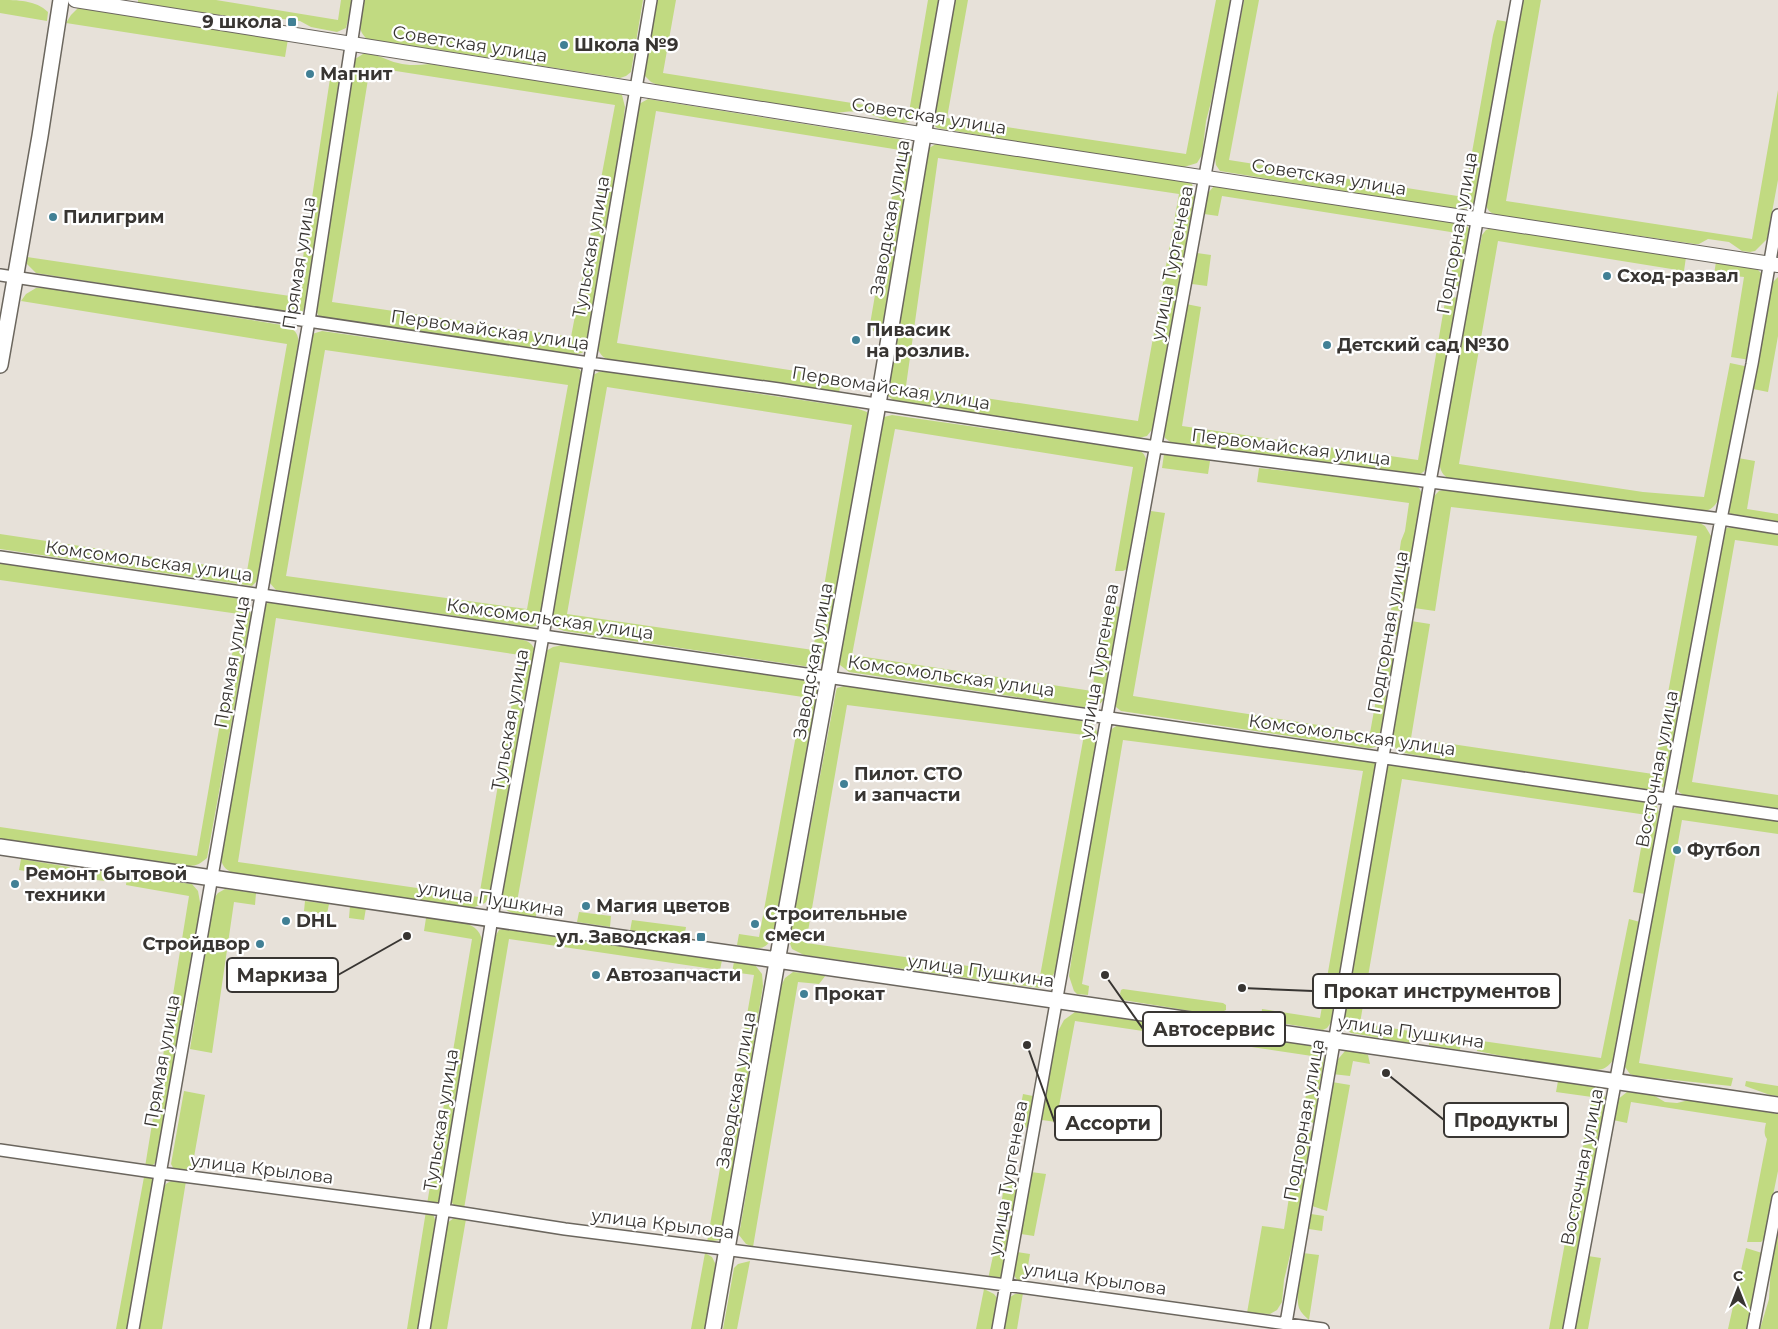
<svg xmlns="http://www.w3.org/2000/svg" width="1778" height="1329" viewBox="0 0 1778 1329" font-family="Montserrat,sans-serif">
<rect width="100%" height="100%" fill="#e7e1d9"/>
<path fill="#c1da81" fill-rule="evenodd" d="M0,0C17,0 36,0 48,12L47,21L0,13Z
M138,0H216L338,20L341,0H353L346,28L337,32L311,27L300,21L283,19L273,21L240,18L138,3Z
M363,0H643L631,72L626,76L620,78L367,39C355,28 360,15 363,0Z
M656,0H676L663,73L909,112L928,0H939L918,114C906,134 878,115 862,112C852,111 844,112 834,113L658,85L651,82L644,75V70Z
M952,0H968L947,118L1186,154L1216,0H1231L1211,102L1206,121L1202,155L1197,163L1184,167L1019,142L937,128L932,123Z
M1244,0H1259L1229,160L1464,197L1493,35L1497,20L1509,22L1475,201C1470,209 1466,207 1458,210L1220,171L1216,165L1215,158Z
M1521,0H1541L1506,201L1752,239L1778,90V180L1767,239L1755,251L1750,252L1742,251L1729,242L1708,239L1699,244H1695L1503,216C1493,214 1486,213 1486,201Z
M79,7L288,39L285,57L66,23L71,15Z
M363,54C378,53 385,60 398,63C409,66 419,65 430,64L607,91L622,95L625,107L620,151L587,347L582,353L571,355L324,319L318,315L317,312L353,64L355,59ZM370,67L615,105L571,337L332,302Z
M331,72L342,73L306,304L302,313L294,314L36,273L26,263L27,257L297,297Z
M648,99L898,139C905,142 910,145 913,152L885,333L869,330L900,150L656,111L617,343L841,378L839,394L614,361C604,359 600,356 597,346L639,104Z
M936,144L1182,179L1192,184L1194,192V198L1154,427L1147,436L1135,439L896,402L888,396L887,388L924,156L929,148ZM938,158L1179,194L1138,421L906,386Z
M1215,185L1466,224L1470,231L1460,287L1450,285L1457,233L1222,196L1218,216L1204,214L1208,193Z
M1491,228L1686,257L1684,271L1498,241L1459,464L1643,492L1704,497L1730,363L1749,367L1721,495C1716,505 1713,510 1701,512L1451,480C1442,475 1440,471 1439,460L1462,343L1463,332L1482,235L1486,230Z
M1197,253L1211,255L1207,286L1192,284Z
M1716,262L1757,269L1761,273L1762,278L1750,360L1731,357L1744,277L1714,274Z
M1778,277V336L1768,392L1753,389L1771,287L1773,282Z
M36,288H50L282,325C294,328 300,333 298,346L260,573L258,580L252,586L0,549V534L247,571L287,344L21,301L26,294Z
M1446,296L1459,298L1429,464C1426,470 1423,474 1415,475L1173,444L1165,438L1164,433L1186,304L1201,307L1182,426L1418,460Z
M322,331L576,367L580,370L584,377L540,622C537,628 530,627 524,626L276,590L269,582L312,334ZM325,350L568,385L527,609L286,576Z
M599,372H610L856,408L867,412L869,416L824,660L818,667H810L564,631L555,627L551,616L552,607L593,375ZM607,387L852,425L813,650L567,614Z
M892,415L1136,450C1142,451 1144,453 1146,459L1128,564L1127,569L1123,571H1115L1133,467L895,429L852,655L1092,691L1106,605L1121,607L1104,699C1100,705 1096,707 1089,708L849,672L840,665L839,656L881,421L884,417Z
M1164,454L1210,461L1208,474L1162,468Z
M1738,458L1755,461L1747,509L1778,514V525L1735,518L1728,511Z
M1259,468L1413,484L1419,488L1423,495L1404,610L1400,611L1391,610L1401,541L1405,531L1409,503L1257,482Z
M1444,490L1700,523L1705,526L1711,536L1666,785L1658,790L1650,791L1509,771L1409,754C1399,752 1392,749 1393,737L1411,621L1430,624L1411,738L1653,774L1697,536L1451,507L1435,611L1414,608L1432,498L1439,491Z
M1151,511L1165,513L1133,696L1370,733L1377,694L1389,696L1382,741C1378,747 1375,748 1368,748L1121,711L1116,707V703Z
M1737,526L1778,532V546L1735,540L1692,782L1778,795V810L1685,796L1679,792L1677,786L1722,532L1727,528Z
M0,563L241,599C249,602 250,608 251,616L207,858C201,863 197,866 189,866L0,839V827L197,856L239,614L0,580Z
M269,602H275L523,640C531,642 533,645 536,653L492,892L485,903L472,908L234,873C227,871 223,867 221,860L264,606ZM276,618L520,655L479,897L238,862Z
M1388,617L1401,619L1399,636L1386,634Z
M563,645L807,680C813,683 818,688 819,695L775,931C767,953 758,949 737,945L739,934L759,937L803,697L560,662L517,902L537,906L536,917C523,915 504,916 501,901L546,651L553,647Z
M1384,656L1396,658L1391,680L1380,679Z
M851,684L1087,720C1094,723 1096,728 1098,735L1058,967C1053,975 1049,984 1040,988L804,955L792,949L789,941L836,691L837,688ZM847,705L1084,735L1040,976L806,943Z
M1121,723L1374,762L1377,765L1333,1020L1327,1028L1323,1030L1268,1021C1264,1018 1261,1015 1262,1009L1320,1018L1363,771L1123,740L1082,984L1089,986L1088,995L1077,994L1074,991L1069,976L1082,888L1110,730Z
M1390,763L1655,802L1659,812L1645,894L1633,892L1647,815L1402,779L1360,1023L1416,1032L1415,1044L1351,1033L1345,1028L1344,1021L1361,906L1386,772Z
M1677,806L1778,818V834L1682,820L1639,1063L1733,1078L1731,1086L1636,1076L1630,1074L1625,1067L1671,812Z
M21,859L70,867L68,878L19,870Z
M88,870L107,872L106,881L86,879Z
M127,876L192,884L198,891L201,908L158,1160L153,1165L145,1167L189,896L126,885Z
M225,889L256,893L255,905L234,902L212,1053L190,1049L214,898L218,893Z
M305,901L329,904L327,914L304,911Z
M350,906L366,908L364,920L349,918Z
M579,912L611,916L610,927L577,922Z
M426,918C443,919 480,918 482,941L441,1203L437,1206L427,1204L472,939L424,931Z
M1629,919L1640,922L1613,1060C1609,1066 1604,1070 1596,1070L1507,1057L1477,1051L1475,1040L1601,1058Z
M632,920L686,927L684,939L630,931Z
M503,929L722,960L720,970L509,939L464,1209C457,1207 453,1206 450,1199L495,937L499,930Z
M734,962L755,965L762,974L763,986L723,1234L720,1240L707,1242L754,975L732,972Z
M793,972L826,975L819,984L798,982L753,1247L746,1244L739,1235L781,986L785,978Z
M1123,989L1223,1003L1226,1005V1010L1216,1015L1123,1000L1120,994L1121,990Z
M1075,1012L1317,1046L1323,1051L1324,1058L1314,1123L1302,1121L1312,1056L1075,1021L1056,1122L1042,1120L1056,1035L1064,1020Z
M1429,1034L1461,1039L1460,1050L1429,1045Z
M1345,1051L1359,1052L1368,1055L1370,1064L1353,1061L1350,1076L1332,1074L1334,1064Z
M1558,1081L1599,1088L1602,1091L1606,1099L1564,1329H1549L1592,1097L1556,1092Z
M1746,1081L1778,1086V1096L1770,1095L1745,1086Z
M1332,1082L1350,1085L1327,1211L1312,1206L1310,1202Z
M184,1091L205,1095L191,1174C182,1173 175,1173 171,1164Z
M1627,1092L1653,1095L1665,1102L1677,1103L1689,1100L1778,1114V1171L1764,1239L1761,1242H1747L1767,1139C1763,1134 1765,1128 1766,1123L1631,1102L1627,1123L1613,1120L1617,1100Z
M1023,1094L1033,1096L1028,1128L1017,1126Z
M1300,1128L1314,1131L1301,1209L1284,1280L1282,1302L1277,1310L1270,1314L1247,1313L1262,1226L1284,1229Z
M1031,1172L1046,1174L1034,1236L1021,1234Z
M144,1177L152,1178L154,1184L129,1329H116Z
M179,1180L186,1181L162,1329H139L162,1191C165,1182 170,1181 179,1180Z
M1005,1181L1019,1183L1015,1219L999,1217Z
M426,1211L433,1214L437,1225L419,1329H407Z
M1311,1214L1324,1216L1322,1231L1309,1229Z
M454,1218L466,1219L447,1329H430L447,1223Z
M999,1228L1011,1231L1004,1274L999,1279H988Z
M1778,1235V1329H1760L1769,1299L1772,1249L1774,1242Z
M1746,1248L1762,1253L1763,1259L1749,1329H1728Z
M1017,1252L1030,1254L1025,1284L1018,1281L1013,1274Z
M705,1253L712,1257L717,1267L705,1329H691Z
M1303,1253L1319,1255L1309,1320C1305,1316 1301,1313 1299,1308C1295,1295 1301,1267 1303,1253Z
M1588,1256L1601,1258L1588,1329H1575Z
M750,1261L737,1329H723L734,1268L738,1264Z
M984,1289L994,1294L997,1298L993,1329H976Z
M1023,1293L1017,1329H1002L1007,1299L1015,1294Z"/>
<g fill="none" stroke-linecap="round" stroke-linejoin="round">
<defs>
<path id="minor" d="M0,275L589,363L779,389L1156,447L1721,519L1778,528
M0,557L1778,815
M0,1150L160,1173L444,1210L565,1229L1006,1285L1323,1329
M133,1329L309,321L358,0
M424,1329L495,900L543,636L651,0
M998,1329L1132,576L1237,0
M1285,1329L1430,482L1517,0
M1569,1329L1721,519L1752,364L1778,215
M1753,1329L1778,1198"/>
<path id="tertiary" d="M75,0L939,137L1778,265"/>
<path id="secondary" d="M0,365L40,136L61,0
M0,847C260,883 518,924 777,960C1111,1007 1445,1054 1778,1105
M713,1329L781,939L878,404L920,153L947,0"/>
</defs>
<use href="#minor" stroke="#6b665e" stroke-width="14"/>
<use href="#tertiary" stroke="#6b665e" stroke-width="16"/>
<use href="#secondary" stroke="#6b665e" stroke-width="18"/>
<use href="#minor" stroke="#fff" stroke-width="11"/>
<use href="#tertiary" stroke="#fff" stroke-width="14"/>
<use href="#secondary" stroke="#fff" stroke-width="15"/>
</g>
<g fill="#418095" stroke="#fff" stroke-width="2">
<rect x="287" y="17" width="10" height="10" rx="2.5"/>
<circle cx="564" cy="45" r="5"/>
<circle cx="310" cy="74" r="5"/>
<circle cx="53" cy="217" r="5"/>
<circle cx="1607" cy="276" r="5"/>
<circle cx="856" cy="340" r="5"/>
<circle cx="1327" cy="345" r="5"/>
<circle cx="844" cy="784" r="5"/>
<circle cx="1677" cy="850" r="5"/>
<circle cx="15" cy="884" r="5"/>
<circle cx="586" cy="906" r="5"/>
<circle cx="286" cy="921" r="5"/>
<circle cx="755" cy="924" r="5"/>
<rect x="696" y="932" width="10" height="10" rx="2.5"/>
<circle cx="260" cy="944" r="5"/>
<circle cx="596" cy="975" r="5"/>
<circle cx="804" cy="994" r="5"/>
</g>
<g text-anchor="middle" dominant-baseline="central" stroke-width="4.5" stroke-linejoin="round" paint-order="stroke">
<g font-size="18" font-weight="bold" fill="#383532" stroke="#fff" text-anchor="start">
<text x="282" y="22" text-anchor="end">9 школа</text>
<text x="574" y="45">Школа №9</text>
<text x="320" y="74">Магнит</text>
<text x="63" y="217">Пилигрим</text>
<text x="1617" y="276">Сход-развал</text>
<text x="866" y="330">Пивасик<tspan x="866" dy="21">на розлив.</tspan></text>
<text x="1337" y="345">Детский сад №30</text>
<text x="854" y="774">Пилот. СТО<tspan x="854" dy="21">и запчасти</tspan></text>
<text x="1687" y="850">Футбол</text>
<text x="25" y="874">Ремонт бытовой<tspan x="25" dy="21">техники</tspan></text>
<text x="596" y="906">Магия цветов</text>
<text x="765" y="914">Строительные<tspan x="765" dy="21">смеси</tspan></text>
<text x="296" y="921">DHL</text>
<text x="691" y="937" text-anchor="end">ул. Заводская</text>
<text x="250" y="944" text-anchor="end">Стройдвор</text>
<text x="606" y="975">Автозапчасти</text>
<text x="814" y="994">Прокат</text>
</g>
<g font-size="18" fill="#383532" stroke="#fff">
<text transform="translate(470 44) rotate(9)">Советская улица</text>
<text transform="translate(929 116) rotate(9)">Советская улица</text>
<text transform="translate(1329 177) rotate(9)">Советская улица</text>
<text transform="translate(890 218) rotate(-80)">Заводская улица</text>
<text transform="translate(1457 233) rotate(-80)">Подгорная улица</text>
<text transform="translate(591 247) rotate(-80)">Тульская улица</text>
<text transform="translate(299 263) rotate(-81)">Прямая улица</text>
<text transform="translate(1172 263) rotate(-79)">улица Тургенева</text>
<text transform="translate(490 330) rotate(8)">Первомайская улица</text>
<text transform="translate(891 388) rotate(9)">Первомайская улица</text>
<text transform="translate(1291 447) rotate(7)">Первомайская улица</text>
<text transform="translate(149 561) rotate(8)">Комсомольская улица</text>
<text transform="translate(550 619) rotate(8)">Комсомольская улица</text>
<text transform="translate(1388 632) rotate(-80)">Подгорная улица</text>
<text transform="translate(813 661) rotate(-80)">Заводская улица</text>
<text transform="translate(1099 661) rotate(-80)">улица Тургенева</text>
<text transform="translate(232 662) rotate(-80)">Прямая улица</text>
<text transform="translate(951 676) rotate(8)">Комсомольская улица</text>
<text transform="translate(510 720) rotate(-80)">Тульская улица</text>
<text transform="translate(1352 735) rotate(8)">Комсомольская улица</text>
<text transform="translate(1657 769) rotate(-79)">Восточная улица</text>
<text transform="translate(491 899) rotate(9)">улица Пушкина</text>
<text transform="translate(981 971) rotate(8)">улица Пушкина</text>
<text transform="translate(1411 1032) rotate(8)">улица Пушкина</text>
<text transform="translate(162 1061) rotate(-80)">Прямая улица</text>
<text transform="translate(736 1090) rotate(-80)">Заводская улица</text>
<text transform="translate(441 1120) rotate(-81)">Тульская улица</text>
<text transform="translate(1304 1120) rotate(-80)">Подгорная улица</text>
<text transform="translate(1582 1167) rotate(-79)">Восточная улица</text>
<text transform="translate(262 1169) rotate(7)">улица Крылова</text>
<text transform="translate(1008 1178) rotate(-80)">улица Тургенева</text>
<text transform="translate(663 1224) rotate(7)">улица Крылова</text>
<text transform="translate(1095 1279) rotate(8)">улица Крылова</text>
</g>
</g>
<path fill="none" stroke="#383532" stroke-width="2" d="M407 936L338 975M1242 988L1313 991M1105 975L1143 1029M1386 1073L1444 1120M1027 1045L1055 1123"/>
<g fill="#383532" stroke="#fff" stroke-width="2">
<circle cx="407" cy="936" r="5"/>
<circle cx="1242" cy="988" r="5"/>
<circle cx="1105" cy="975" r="5"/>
<circle cx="1386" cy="1073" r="5"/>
<circle cx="1027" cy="1045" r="5"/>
</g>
<g fill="#fff" stroke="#383532" stroke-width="2">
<rect x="227" y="958" width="111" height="34" rx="5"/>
<rect x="1313" y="974" width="247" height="34" rx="5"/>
<rect x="1143" y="1012" width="142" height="34" rx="5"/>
<rect x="1444" y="1103" width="124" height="34" rx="5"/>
<rect x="1055" y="1106" width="106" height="34" rx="5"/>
</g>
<g font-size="19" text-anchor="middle" font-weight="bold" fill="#383532">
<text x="282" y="982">Маркиза</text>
<text x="1437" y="998">Прокат инструментов</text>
<text x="1214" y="1036">Автосервис</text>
<text x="1506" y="1127">Продукты</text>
<text x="1108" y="1130">Ассорти</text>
</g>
<g transform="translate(1738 1289)" stroke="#ffffff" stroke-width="4" paint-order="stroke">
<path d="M0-4L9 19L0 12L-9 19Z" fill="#383532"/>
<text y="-8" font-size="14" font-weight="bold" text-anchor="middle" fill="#383532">С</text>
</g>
</svg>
